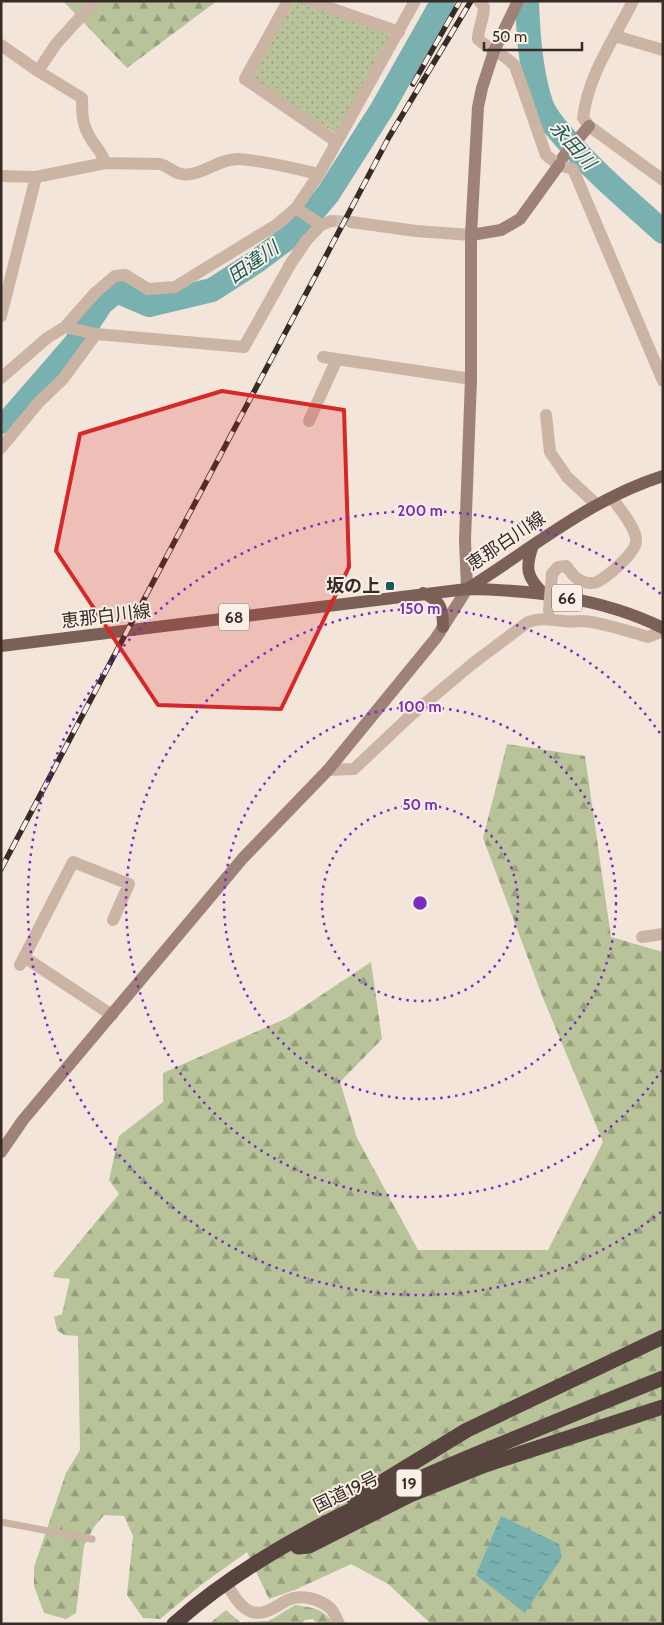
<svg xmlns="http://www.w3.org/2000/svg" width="664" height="1625" viewBox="0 0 664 1625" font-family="Cabin,'Noto Sans JP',sans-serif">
<defs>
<pattern id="grass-dots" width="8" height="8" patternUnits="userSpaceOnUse" patternTransform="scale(1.25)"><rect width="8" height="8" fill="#b8c399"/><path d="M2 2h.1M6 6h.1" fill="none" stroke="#969f7d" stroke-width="1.8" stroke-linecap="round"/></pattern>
<pattern id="forest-firs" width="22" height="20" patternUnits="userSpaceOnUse" patternTransform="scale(1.25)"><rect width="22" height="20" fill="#b8c399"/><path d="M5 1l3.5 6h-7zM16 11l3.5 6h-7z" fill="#969f7d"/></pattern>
<pattern id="water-ripples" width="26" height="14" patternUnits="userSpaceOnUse" patternTransform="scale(1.25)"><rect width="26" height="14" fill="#78b1af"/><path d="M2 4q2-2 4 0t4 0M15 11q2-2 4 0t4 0" fill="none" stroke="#63908e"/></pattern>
</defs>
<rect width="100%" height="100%" fill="#f3e5da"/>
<path fill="url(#grass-dots)" d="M295,1H299L390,35L337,134L250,79Z"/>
<path fill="url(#forest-firs)" d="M63,1H217L127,68Z
M507,744L585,756L611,937L663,952V1624H431L388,1584L351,1564L297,1589L269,1599L247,1552L201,1585L160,1619L143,1618L127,1595L133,1536L124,1516L104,1515L94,1527L84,1546L76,1613L66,1619L44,1613L34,1586V1567L66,1473L80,1450L78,1336L64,1335L57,1330L54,1317L62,1314L70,1279L53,1277L54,1273L119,1194L109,1180L119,1136L163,1102V1073L287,1018L371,962L382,1039L340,1082L357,1138L418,1250H548L603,1142L543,998L483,838Z
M295,1605C314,1608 322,1608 334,1624H318L313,1619L305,1620L301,1624H209L226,1610L240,1622L269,1621Z"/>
<path fill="url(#water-ripples)" d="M501,1516L559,1544L562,1557L525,1613L476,1575Z"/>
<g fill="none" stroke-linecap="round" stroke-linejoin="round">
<path stroke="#78b1af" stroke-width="24" d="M527,1C528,34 531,75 542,106C547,118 556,128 564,137C594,172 629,201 663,232
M1,422L10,419L75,344L101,304L116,291L149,305L212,290L257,261L297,231L328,194L382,109L443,1"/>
<path stroke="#cdc0b6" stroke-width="12" stroke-dasharray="12 6" stroke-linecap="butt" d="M331,221L351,222"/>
<path stroke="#ccb4a5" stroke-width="7" d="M1,1522L92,1539"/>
<path stroke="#ccb4a5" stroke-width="12" d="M288,1L245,79L337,142
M310,1L399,32
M479,1L484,7C484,19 478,28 478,39C490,51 503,52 515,66L546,155L559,165L573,169L663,381
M633,1C614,39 588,75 583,118L589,126L663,180
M615,36L663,50
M1,45L38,71L82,98C82,114 82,125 91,139C96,148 103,153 105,163
M38,71L56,44L95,1
M1,176L36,177L105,163L160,164C168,166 174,173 181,174C199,178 219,158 239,159C266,161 293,168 319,174
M296,208L321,225
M351,222L416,231L471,235
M1,316L36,177
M65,327L96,334L244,347L291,263L306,241L321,225L331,221
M323,357L471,379
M1,378L47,338L65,327L95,293L115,276L125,275L148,289L175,287L276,225L296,208L319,174L415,1
M546,415L550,452L567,477L596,504
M309,421L337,359
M1,448L39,402L63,379L96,334
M552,574L558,567L566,566C571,571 574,579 582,581C586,583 593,584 597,582C607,577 636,553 636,541C637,529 619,508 612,498
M328,770L354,769L409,717L472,664L528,622C541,617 550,620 563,621C570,622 576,621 583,621C605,623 627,631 648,637L663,631
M642,937L663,934
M24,957L112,1015
M20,965L73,862L129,884L113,920
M226,1583C233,1594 240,1608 252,1612C265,1616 277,1605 288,1600C301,1594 319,1599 329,1607C334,1611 337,1619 339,1624"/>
<path stroke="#9f8277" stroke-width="12" d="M563,157L589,126
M471,235L501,230L520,219L559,165
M1,1152L23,1120L243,858L328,770L436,638L467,589L465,540L471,379V235L478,107L482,88L494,51L518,1"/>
<path stroke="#7a6057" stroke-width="12" d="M533,545C525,568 526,577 544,594
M467,589C534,590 602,598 663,628
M423,593C441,601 443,608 443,627
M1,646L467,589C531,549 590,499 663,476"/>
<path stroke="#58443e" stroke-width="15" d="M354,1499L467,1430L663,1337
M298,1547L309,1546L410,1495L485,1465L663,1407
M174,1624C263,1545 382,1493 491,1448C548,1425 605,1401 663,1378"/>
<defs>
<path id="rail" d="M413,84L460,1
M1,869L389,137L471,1"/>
</defs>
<use href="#rail" stroke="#372b27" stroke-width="5.5"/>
<use href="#rail" stroke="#faf0e7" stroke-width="4" stroke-dasharray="11" stroke-linecap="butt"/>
<path stroke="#ccb4a5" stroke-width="12" d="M549,610L552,574"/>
</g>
<path fill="#d62828" fill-opacity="0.2" stroke="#d62828" stroke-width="4" stroke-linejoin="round" d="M222,391L344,410L349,567L281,709L158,705L56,551L80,434Z"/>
<g fill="none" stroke="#7b2cbf" stroke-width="2.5" stroke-dasharray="2.5 5">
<circle cx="420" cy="903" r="98"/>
<circle cx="420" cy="903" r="196"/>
<path d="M662 1070A294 294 0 1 1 662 736"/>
<path d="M661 1212A392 392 0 1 1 661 594"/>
</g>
<rect fill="#1a5b5a" stroke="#faf0e7" stroke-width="2" x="385" y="581" width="10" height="10" rx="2.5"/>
<g text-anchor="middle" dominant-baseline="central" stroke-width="4" stroke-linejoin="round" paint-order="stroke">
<g fill="#faf0e7" stroke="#726661" stroke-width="1">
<rect x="552" y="584.5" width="30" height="27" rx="4"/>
<rect x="219" y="603.5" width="30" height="27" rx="4"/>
<rect x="396.5" y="1469.5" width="25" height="27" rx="4"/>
</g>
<g font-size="16" font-weight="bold" fill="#372b27">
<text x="567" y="598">66</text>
<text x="234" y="617">68</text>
<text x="409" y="1483">19</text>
</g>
<g font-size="18" fill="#372b27" stroke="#faf0e7">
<text transform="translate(506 541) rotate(-34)">恵那白川線</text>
<text transform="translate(106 616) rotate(-7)">恵那白川線</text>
<text transform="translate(346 1492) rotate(-26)">国道19号</text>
</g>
<g font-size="18" font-weight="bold" fill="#372b27" stroke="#faf0e7" text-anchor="end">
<text x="380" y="586">坂の上</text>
</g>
<g font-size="19" font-style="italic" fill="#1a5b5a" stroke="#faf0e7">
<text transform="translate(573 145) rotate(48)">永田川</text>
<text transform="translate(253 262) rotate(-35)">田違川</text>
</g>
</g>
<circle cx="420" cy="903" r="8" fill="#7b2cbf" stroke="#faf0e7" stroke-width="2.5"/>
<g font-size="15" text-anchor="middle" font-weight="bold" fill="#7b2cbf" stroke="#faf0e7" stroke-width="4" stroke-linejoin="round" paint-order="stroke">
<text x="420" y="516">200 m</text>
<text x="420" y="614">150 m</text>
<text x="420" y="712">100 m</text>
<text x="420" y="810">50 m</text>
</g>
<rect width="664" height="1625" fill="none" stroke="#372b27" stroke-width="5"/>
<path d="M484 42v8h98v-8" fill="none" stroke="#372b27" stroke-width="2.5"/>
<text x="492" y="42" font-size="15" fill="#372b27" stroke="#faf0e7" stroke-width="4" paint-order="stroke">50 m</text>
</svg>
